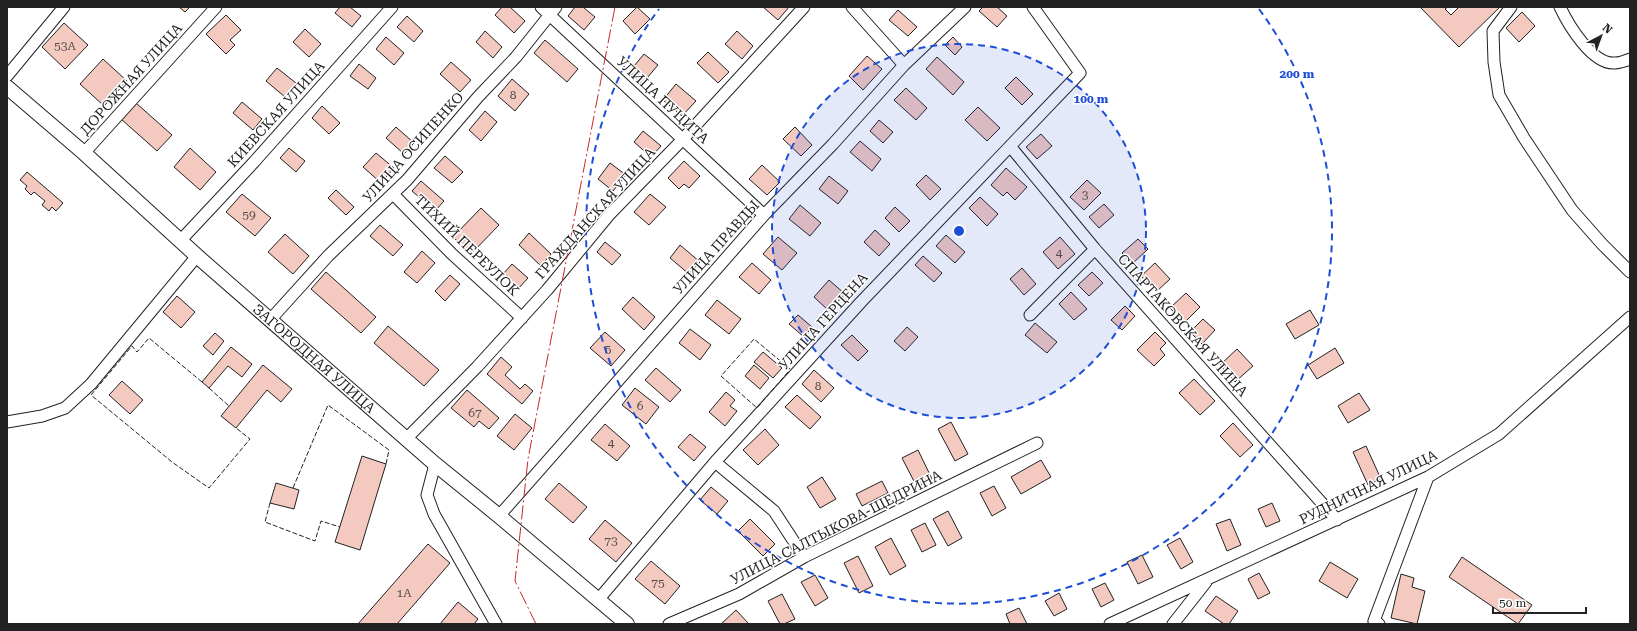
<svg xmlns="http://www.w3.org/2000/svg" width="1637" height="631" viewBox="0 0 1637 631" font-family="'Roboto Serif',serif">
<rect width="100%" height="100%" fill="#fff"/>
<path fill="#f3c9c0" stroke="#222" d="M179,7H190L185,12Z
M340,7H350L361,16L352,27L335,13Z
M502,7H510L525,21L514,33L495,15Z
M575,7H583L595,17L584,30L568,16Z
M637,7L650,19L635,34L623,21Z
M763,7H789L778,20Z
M983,7H997L1007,16L997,27L979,11Z
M1420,7H1448L1445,9L1451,15L1459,7H1500L1459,47Z
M898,10L917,27L908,36L889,20Z
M1522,12L1535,26L1519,42L1506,28Z
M226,15L241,30L230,40L235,45L226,54L206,34Z
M407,16L423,31L414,42L397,27Z
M64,23L88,45L65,69L42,47Z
M305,29L321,44L309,57L293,42Z
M485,31L502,47L493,58L476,42Z
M737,31L753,46L742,59L725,44Z
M386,37L404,53L394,65L376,49Z
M953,37L962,47L955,55L945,45Z
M545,40L578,69L567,82L534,53Z
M708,52L729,72L718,83L697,63Z
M644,54L658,65L642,84L629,72Z
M867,56L882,69L863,90L849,76Z
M937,57L964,82L953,95L926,69Z
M103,59L127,81L104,106L80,84Z
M451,62L471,80L460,92L440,74Z
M359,64L376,78L368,89L350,76Z
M277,68L296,83L285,97L266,81Z
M1016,77L1033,94L1022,105L1005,88Z
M512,79L529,94L515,111L498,96Z
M676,84L696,101L682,116L663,100Z
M906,88L927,108L916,120L894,100Z
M242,102L262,119L253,130L233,113Z
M136,103L172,135L157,151L121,119Z
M322,106L340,123L329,134L312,118Z
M978,107L1000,128L987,141L965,120Z
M485,111L497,122L481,141L469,130Z
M879,120L893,132L883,143L870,131Z
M396,127L414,143L404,154L386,138Z
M795,127L812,145L801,156L783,139Z
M643,131L661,146L651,157L634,142Z
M1041,134L1052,146L1037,159L1026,147Z
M860,141L881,159L872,171L850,152Z
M190,148L216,172L200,190L174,167Z
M289,148L305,161L296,172L280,158Z
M376,153L394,168L381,183L363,167Z
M445,156L463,172L452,183L434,168Z
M684,161L700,176L689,188L684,184L679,189L668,178Z
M610,163L626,175L613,191L598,179Z
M762,165L780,182L767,195L749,179Z
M1006,168L1027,187L1015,200L1007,192L1003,196L991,185Z
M27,172L63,203L56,211L52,207L49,211L42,205L45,201L34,192L31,195L25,189L27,186L20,180Z
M926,175L941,189L930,200L916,185Z
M829,176L848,191L838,204L819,189Z
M1087,180L1101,193L1084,210L1070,197Z
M421,181L444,201L435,211L412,191Z
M336,190L354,207L346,215L328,198Z
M242,194L271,218L255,236L226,212Z
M650,194L666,207L649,225L634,212Z
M980,197L998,214L987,226L969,208Z
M1104,204L1114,215L1099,228L1089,217Z
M800,205L821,223L810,236L789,219Z
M895,207L910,221L899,232L885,218Z
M481,208L499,225L471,254L453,237Z
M380,225L403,245L393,256L370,236Z
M875,230L890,244L879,256L864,242Z
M529,233L551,254L541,266L519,245Z
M285,234L309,256L293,274L268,252Z
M946,235L965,252L955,263L936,246Z
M778,237L797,253L782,270L763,254Z
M1060,237L1075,254L1058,269L1043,252Z
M1138,239L1148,249L1132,264L1122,253Z
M605,242L621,255L612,265L597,252Z
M680,245L700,262L689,274L670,258Z
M422,251L435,263L417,283L404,272Z
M923,256L942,273L934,282L915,265Z
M752,263L771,280L759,294L739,277Z
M1155,263L1170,279L1156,292L1141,276Z
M512,264L528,278L518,289L503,274Z
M1022,268L1036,284L1024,295L1010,279Z
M326,272L376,317L361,333L311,289Z
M1092,272L1103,283L1089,296L1078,285Z
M450,275L460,284L445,301L435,291Z
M829,280L845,294L829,311L814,297Z
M1071,292L1087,309L1074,320L1059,304Z
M1186,293L1200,307L1184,323L1170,308Z
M177,296L195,312L181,328L163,312Z
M633,297L655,317L644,330L622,309Z
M717,300L741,319L729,334L705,315Z
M1125,306L1135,316L1122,330L1111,320Z
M1310,310L1319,325L1295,339L1286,324Z
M798,315L812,327L804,337L789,324Z
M1203,319L1215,330L1202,344L1190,332Z
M1035,323L1057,342L1047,353L1025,335Z
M388,326L439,370L424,386L374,343Z
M907,327L918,337L905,351L894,341Z
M690,329L711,345L700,360L679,343Z
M605,332L625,350L611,366L590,348Z
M1155,332L1166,343L1160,349L1165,355L1154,366L1137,350Z
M215,333L224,341L213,355L203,346Z
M852,335L868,351L858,361L841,345Z
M231,347L252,364L242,377L228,366L209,388L202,382Z
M1335,348L1344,363L1317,379L1308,365Z
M1237,349L1253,366L1235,382L1220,365Z
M763,352L782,368L773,378L754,362Z
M501,357L512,367L505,375L520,389L525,384L533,391L522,404L487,374Z
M263,365L292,389L281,402L267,390L236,428L221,416Z
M754,365L769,378L760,389L745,376Z
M656,368L681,390L670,402L645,380Z
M814,370L834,388L821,402L802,384Z
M1194,379L1215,401L1200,415L1179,393Z
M122,381L143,400L130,414L109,395Z
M635,388L659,407L646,424L622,405Z
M467,390L499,418L489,429L479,421L474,427L451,408Z
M726,392L735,400L730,406L737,411L725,426L709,412Z
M1359,393L1370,410L1348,423L1338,406Z
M797,395L821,417L810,429L785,407Z
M515,414L532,428L514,450L497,436Z
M951,422L968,454L955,461L938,429Z
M1233,423L1253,445L1240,457L1220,436Z
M605,424L630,446L617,461L591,440Z
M765,429L779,445L758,465L743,450Z
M690,434L706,447L694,461L678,447Z
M1366,446L1381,479L1368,485L1353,452Z
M918,450L932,479L917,487L902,458Z
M362,456L386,464L360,550L335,542Z
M1041,460L1051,477L1021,494L1011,477Z
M822,477L836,499L820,508L807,487Z
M882,481L888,493L862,506L856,494Z
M276,483L299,490L294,509L270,503Z
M559,483L587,507L573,523L545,499Z
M994,486L1006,508L992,516L980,493Z
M711,487L728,501L717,514L700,500Z
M1272,503L1280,521L1266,527L1258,509Z
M948,511L962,538L948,546L933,519Z
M750,519L775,544L763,556L738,531Z
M1230,519L1241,545L1227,551L1216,524Z
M605,520L632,543L616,562L589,539Z
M925,523L936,545L922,552L911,530Z
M891,538L906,566L890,575L875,547Z
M1180,538L1193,562L1181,569L1167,545Z
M428,544L450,563L397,624H358Z
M1142,555L1153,577L1138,584L1127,562Z
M858,556L873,586L859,593L844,563Z
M1462,557L1532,605L1518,624L1449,577Z
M651,561L680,586L665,604L635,579Z
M1330,562L1358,579L1347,598L1319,581Z
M1259,573L1270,593L1258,599L1248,579Z
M1401,574L1414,578L1412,587L1425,591L1417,624L1391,618Z
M815,575L828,598L815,606L801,582Z
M1105,583L1114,600L1101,607L1092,589Z
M1059,593L1067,609L1054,616L1045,601Z
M782,594L795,619L784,624H780L768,601Z
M1216,596L1238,611L1229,624H1224L1205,611Z
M458,602L478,619L474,624H440Z
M1019,608L1027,624H1010L1006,614Z
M736,610L749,624H721Z"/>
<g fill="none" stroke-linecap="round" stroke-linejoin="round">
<defs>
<path id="minor" d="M541,7L764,215
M852,7L904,65
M1511,7L1493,31L1494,62L1499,95L1524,138L1572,210L1602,244L1630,272
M1560,7C1568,24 1592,65 1615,63C1620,63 1625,61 1630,59
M7,76L64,7
M1010,146L1095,249L1337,520
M84,153L216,7
M393,194L452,254L522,318
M181,240L254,162L392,7
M1030,315L1095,249
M270,320L328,256L407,180L478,97L516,57L556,7
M7,422L42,416L65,408L91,384L197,256
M407,438L477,367L547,290L609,215L683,139L804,7
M715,462L774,511L804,557
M435,464L427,495L434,514L496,624
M499,516L764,215L833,144L904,65L965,7
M598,600L715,462L861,302L1080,73L1033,7
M669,624L739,594L804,557L1037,443
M1110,624L1428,477L1499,434L1630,317
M1173,624L1206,582
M1379,624L1374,621L1428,477"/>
<g id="tertiary">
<path id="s1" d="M7,87L84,153L197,256L435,464L499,516L627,624"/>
</g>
</defs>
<use href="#minor" stroke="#222" stroke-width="13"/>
<use href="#tertiary" stroke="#222" stroke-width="16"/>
<use href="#minor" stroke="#fff" stroke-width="11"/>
<use href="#tertiary" stroke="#fff" stroke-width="14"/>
<path stroke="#222" stroke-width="1" stroke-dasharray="5 2" stroke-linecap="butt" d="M788,372L757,408L721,376L754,339L790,369
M202,382L149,338L137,352L132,346L91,395L172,462L209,488L250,439L236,428
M209,388L229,406
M293,488L328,405L389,450L386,464
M270,503L265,522L315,541L321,521L340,527"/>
<path stroke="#c62828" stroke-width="1" stroke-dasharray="14 3 2 3" stroke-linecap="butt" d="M536,624L515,581L528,459L615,7"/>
</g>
<circle cx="959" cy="231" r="187" fill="#1d4ed8" fill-opacity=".12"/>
<g fill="none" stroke="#1d4ed8" stroke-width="2" stroke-dasharray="7 5">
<circle cx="959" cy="231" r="187"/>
<path d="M1259 9A373 373 0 1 1 659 9"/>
</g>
<g text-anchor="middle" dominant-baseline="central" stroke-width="3" stroke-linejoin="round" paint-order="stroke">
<g font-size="12" fill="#564c4a">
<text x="65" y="46">53А</text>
<text x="513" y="95">8</text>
<text x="1085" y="195">3</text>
<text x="249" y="215">59</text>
<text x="1059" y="253">4</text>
<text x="608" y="349">5</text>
<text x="818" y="386">8</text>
<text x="640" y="406">6</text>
<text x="475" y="413">67</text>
<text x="611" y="443">4</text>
<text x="611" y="541">73</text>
<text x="658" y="583">75</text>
<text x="404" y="593">1А</text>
</g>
<g font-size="14" fill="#222" stroke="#fff">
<text transform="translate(131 79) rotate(-48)">ДОРОЖНАЯ УЛИЦА</text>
<text transform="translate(663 100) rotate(43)">УЛИЦА ПУЦИТА</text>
<text transform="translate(276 114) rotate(-48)">КИЕВСКАЯ УЛИЦА</text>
<text transform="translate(413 147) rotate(-48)">УЛИЦА ОСИПЕНКО</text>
<text transform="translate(595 213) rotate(-48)">ГРАЖДАНСКАЯ УЛИЦА</text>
<text transform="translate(467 245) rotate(44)">ТИХИЙ ПЕРЕУЛОК</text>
<text transform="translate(716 247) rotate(-48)">УЛИЦА ПРАВДЫ</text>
<text transform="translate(823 321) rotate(-48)">УЛИЦА ГЕРЦЕНА</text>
<text transform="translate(1183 325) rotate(48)">СПАРТАКОВСКАЯ УЛИЦА</text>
<text stroke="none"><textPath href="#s1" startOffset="410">ЗАГОРОДНАЯ УЛИЦА</textPath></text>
<text transform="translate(1368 487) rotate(-26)">РУДНИЧНАЯ УЛИЦА</text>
<text transform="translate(836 527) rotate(-27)">УЛИЦА САЛТЫКОВА-ЩЕДРИНА</text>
</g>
</g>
<circle cx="959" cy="231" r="6" fill="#1d4ed8" stroke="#fff" stroke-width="2"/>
<g font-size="12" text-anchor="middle" font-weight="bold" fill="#1d4ed8" stroke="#fff" stroke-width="3" stroke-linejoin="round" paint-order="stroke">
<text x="1297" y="78">200 m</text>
<text x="1091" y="103">100 m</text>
</g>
<rect width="1637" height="631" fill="none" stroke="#222222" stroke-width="16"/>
<g transform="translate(1601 36) rotate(41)" stroke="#ffffff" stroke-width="3" paint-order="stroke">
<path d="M0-3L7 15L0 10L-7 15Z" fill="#222222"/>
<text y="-6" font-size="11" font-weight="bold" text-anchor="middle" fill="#222222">N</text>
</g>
<path d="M1493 607v6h93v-6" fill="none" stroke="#222222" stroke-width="2"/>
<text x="1499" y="607" font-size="12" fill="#222222" stroke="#ffffff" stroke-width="3" paint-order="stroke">50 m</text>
</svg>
